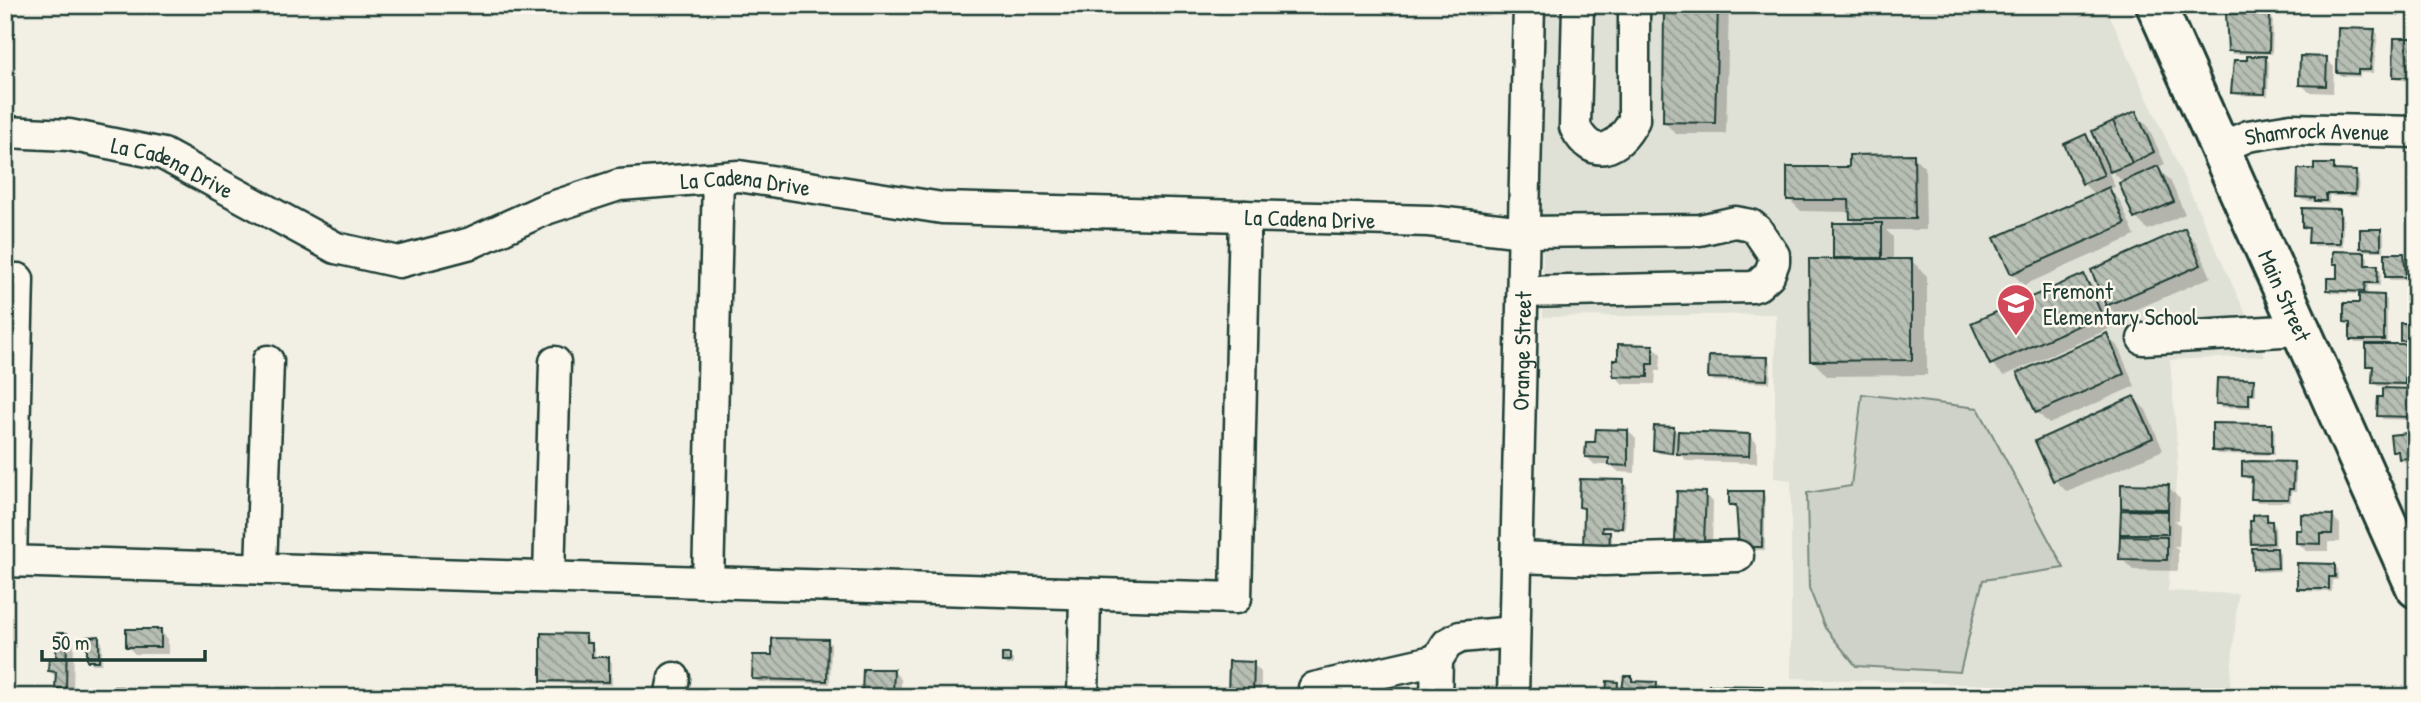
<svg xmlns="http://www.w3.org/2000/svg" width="2421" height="702" viewBox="0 0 2421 702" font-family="'Patrick Hand',sans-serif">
<defs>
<pattern id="building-back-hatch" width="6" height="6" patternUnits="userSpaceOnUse" patternTransform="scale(1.75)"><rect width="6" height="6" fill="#b7beb3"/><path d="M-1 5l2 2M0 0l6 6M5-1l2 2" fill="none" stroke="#949c92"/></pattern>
</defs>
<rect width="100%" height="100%" fill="#f2f0e5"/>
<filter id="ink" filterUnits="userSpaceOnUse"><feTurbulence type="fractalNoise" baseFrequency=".0143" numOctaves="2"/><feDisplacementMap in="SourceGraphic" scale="14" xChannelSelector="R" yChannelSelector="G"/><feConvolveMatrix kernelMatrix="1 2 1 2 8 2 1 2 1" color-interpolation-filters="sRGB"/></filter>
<g filter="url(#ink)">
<path fill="#e0e1d6" d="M1544,5H2105L2265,356L2170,360L2178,455L2168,591L2238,594L2229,697H2107L2106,689L1791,678V480L1774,478L1776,314L1543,317L1541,57Z"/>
<path fill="#cfd2c8" stroke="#77887e" stroke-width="2" d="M1862,394L1978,408L2064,568L1983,580L1960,672L1856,666L1825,628L1809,588L1807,493L1851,486Z"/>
<path fill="#0003" d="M1666,5H1729L1726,134H1676L1664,122Z
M2198,5H2233V15H2269L2273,19L2272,54H2233L2229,50L2228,13L2202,12Z
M2375,31L2378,34L2373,73H2360V77L2342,76L2338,73Z
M2416,40V83L2413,80H2398L2394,76Z
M2266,58L2269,62L2268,96L2236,95L2232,92Z
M2326,59L2334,67L2333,93L2309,92L2301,84Z
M2135,113L2147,125L2165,164L2157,168L2170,180L2185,214L2148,230L2136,218L2124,183L2112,171Z
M2086,136L2098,148L2115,187L2109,189L2120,201L2135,236L2024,285L2012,273L2095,195L2083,183Z
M1913,156L1925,168L1926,230H1886L1893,237V261H1912L1927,276V375L1827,376L1812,360L1839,261L1835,257L1858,225L1852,219L1851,212L1801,211L1789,199L1851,169Z
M2333,166L2337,172H2355L2359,176L2358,197L2329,196V204L2302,200L2299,196L2316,171Z
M2340,211L2343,215V246H2314L2310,242V230L2303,227Z
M2184,230L2196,242L2211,277L2119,317L2107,305Z
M2381,230L2384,234V251H2365L2362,248Z
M2365,254L2368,257V267H2377L2381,271L2380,286L2368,285L2367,296H2383L2387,300V346H2405L2408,349V386H2378L2374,382V369L2367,365L2368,343H2355L2352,339V325L2346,321L2361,304V294L2332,293L2328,290L2339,280V268L2335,264Z
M2404,255L2407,259L2409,280H2390L2386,276Z
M2083,276L2095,288L2113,327L2004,376L1992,364Z
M2416,325V343L2406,344L2402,340Z
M2106,335L2118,347L2135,386L2049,424L2037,412Z
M1653,346L1661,354L1660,371H1656L1655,384H1623L1615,376Z
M1767,359L1771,363L1770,383L1714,381L1710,377Z
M2253,381L2256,384V396H2251V408L2221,407L2218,403Z
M2413,390L2416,393V420L2383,419L2379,416Z
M2134,398L2146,410L2163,450L2067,492L2055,480Z
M2272,426L2275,430L2274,455L2217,454L2213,450Z
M1673,428L1677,433L1749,435L1757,443V463L1687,461L1676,450L1675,455L1658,453L1655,449Z
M1628,431L1636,439L1635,473L1619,472L1611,465H1595L1587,457L1597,444Z
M2416,434V460L2404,462L2400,454L2394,451Z
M2293,464L2296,467V492H2291V502H2256L2253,498V479H2248L2244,476Z
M1623,482L1627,485L1625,530L1605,529V534L1612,537V556L1581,507Z
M2168,487L2180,499L2179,520H2175L2180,525L2179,546H2174L2178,550V571L2133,570L2121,558L2127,538L2122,533L2127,511L2122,507Z
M1762,493L1765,496V550H1744L1738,508H1734L1730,505Z
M1705,494L1713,502L1712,549L1685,548L1677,540Z
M2267,516L2275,526L2276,546H2273L2280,553V571L2258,572L2255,568L2259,550L2252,543Z
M2332,516L2340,524V542H2328V551H2306L2298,543Z
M2334,566L2338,569V580H2332V592L2302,591L2298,588Z
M160,631L168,639V654H135L127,646Z
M66,635L74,643L73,696H65L57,688V678L50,671L58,659Z
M585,636L589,640V645L595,649V658L609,659L612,662V685L546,683L542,680Z
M98,638L102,642V664H93L89,661Z
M827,641L831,644L830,684L758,682L754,679L774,657Z
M1009,656L1013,660V665H1007L1004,661Z
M1253,664L1261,672V697H1230Z
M893,671L901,679V697H866L864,695Z
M1632,678L1637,683H1656L1664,691V697H1622L1621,695L1620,697H1613L1608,693L1618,683L1624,690Z"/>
<path fill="url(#building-back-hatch)" stroke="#1f3d34" stroke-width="2" d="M1664,5H1718L1715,123L1663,122Z
M2196,5H2230V10L2196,9Z
M2226,13L2270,14L2269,52L2228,51Z
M2338,28L2375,29L2370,70H2358V74L2337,73Z
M2394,38H2416V81H2411V77H2393Z
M2247,56H2266L2265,94L2231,93L2234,60H2247Z
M2300,56L2327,57L2326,86L2299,85Z
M2136,111L2154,152L2132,163L2113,121Z
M2113,121L2132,163L2110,172L2092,131Z
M2086,134L2104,175L2082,184L2064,144Z
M1914,154L1915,219H1850L1849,200H1787V167H1849V155Z
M2314,164H2334V170L2356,171L2355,194H2326V201H2315V198L2297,197L2298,169H2314Z
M2158,166L2174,202L2134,219L2119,183Z
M2109,187L2125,224L2011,274L1994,238Z
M2302,208L2340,209V243H2308L2309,228L2302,227Z
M1833,223H1882V258H1833Z
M2185,228L2201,265L2106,306L2091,270Z
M2360,229H2381V249L2360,248Z
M2333,251L2365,252V265H2378L2377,283H2365L2364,292L2327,290V278H2337V264H2333Z
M2385,253H2404L2406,277H2385Z
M1809,259H1912V360L1810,361Z
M2084,274L2102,315L1990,365L1971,323Z
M2359,294L2384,295V340H2350V323L2344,322V303H2359Z
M2400,323H2416V340L2400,341Z
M2107,333L2124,374L2036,413L2017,373Z
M1618,344L1653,345V364H1648V377L1613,376V360H1618Z
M2366,344H2406L2405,384L2372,383L2373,366H2366Z
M1709,356L1768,357L1767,380L1708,378Z
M2217,378L2254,379L2253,393H2249V405L2216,404Z
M2383,388L2414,389L2413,417L2377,416L2378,397H2383Z
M2134,396L2153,438L2053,481L2035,441Z
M2212,423L2272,424V453L2212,451Z
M1654,426L1674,427L1672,453L1653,450Z
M1596,429L1628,430V466L1609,465V458L1585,457L1586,442H1595Z
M1678,431L1750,434L1749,456L1677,454Z
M2416,432V457L2399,459L2398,451H2392L2390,435Z
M2252,461L2294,462L2293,489H2289L2288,499H2251L2252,477L2242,476V462Z
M1580,479L1624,480L1622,528L1602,527V532H1610L1609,554L1583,553L1584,508L1579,507Z
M2121,484L2169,485L2168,509L2121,508Z
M1677,491L1706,492L1704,541L1675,540Z
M1729,491H1763L1762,547H1739L1736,505H1729Z
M2121,510L2168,511V534H2120Z
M2267,514V521H2272L2273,543L2251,544L2250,521H2253V515Z
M2301,514L2333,515L2332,534H2321V544L2296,543V530H2301Z
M2120,536L2167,537V560L2119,559Z
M2252,548H2277L2278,568L2253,569Z
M2297,563L2335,564V577H2329V589H2297Z
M126,629H161V647H126Z
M57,633H67L66,689L55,688L56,672L48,671L49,658H56Z
M541,633L586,634V643H592V657H609V682L541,681Z
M99,636V661H87V637Z
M772,638L828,639L827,681L752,679L753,655H772Z
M1002,654H1010V662H1002Z
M1229,661L1254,662L1253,697H1228Z
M863,669H894L893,696L862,695Z
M1624,676H1632V681L1657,682L1656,697H1621Z
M1607,681L1618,682L1617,695L1606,694Z
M1709,685L1763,686V697H1709Z
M107,687H122V697H107Z"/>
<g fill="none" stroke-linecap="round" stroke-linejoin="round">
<defs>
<g id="minor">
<path d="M1578,5L1575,127C1593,163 1619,149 1634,120V5"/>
<path id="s1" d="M5,132L69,135L163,154L336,248L399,262L471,243L546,209L619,185L739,176L942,208L1429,221L1524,232L1700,230L1735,222L1751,225L1757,230L1774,255V262L1769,275L1758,285L1752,287L1523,292"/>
<path id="s2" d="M2218,149L2248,136L2291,129L2416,132"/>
<path d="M5,279H18L11,561"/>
<path d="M2143,339L2300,330"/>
<path d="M1516,557L1604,560L1738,556"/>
<path d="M5,561L1236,598L1245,216"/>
<path d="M261,569L268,361"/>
<path d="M549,577L555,362"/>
<path d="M708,582L718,178"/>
<path d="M1314,688L1437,660L1447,644L1460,637L1514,632"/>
<path d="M670,697L674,678"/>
<path d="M1083,697L1085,594"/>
<path d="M1436,697L1437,660"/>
<path id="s3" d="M1513,697L1529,5"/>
</g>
<g id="major">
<path id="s4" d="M2156,5L2416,588"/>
</g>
</defs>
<use href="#minor" stroke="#1f3d34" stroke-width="35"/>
<use href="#major" stroke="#1f3d34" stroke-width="44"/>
<use href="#minor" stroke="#fbf7ec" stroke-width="30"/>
<use href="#major" stroke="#fbf7ec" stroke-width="38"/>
</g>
</g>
<defs>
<symbol id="school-pin" viewBox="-11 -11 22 30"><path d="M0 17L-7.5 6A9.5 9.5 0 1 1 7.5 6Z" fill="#d1495b" stroke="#fbf7ec"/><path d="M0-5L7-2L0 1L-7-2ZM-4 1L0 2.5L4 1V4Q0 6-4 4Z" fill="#fff"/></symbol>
</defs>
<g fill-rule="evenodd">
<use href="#school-pin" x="1994" y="281" width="44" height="60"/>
</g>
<g text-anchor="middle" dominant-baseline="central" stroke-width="5" stroke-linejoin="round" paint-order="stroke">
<g font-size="23" fill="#1f3d34" stroke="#fbf7ec">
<text stroke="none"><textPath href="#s2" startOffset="102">Shamrock Avenue</textPath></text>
<text stroke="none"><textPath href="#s1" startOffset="173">La Cadena Drive</textPath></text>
<text stroke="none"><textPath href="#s1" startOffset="782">La Cadena Drive</textPath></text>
<text stroke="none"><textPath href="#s1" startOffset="1349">La Cadena Drive</textPath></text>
<text stroke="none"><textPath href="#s4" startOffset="318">Main Street</textPath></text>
<text stroke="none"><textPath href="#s3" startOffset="346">Orange Street</textPath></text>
</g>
<g font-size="23" fill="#1f3d34" stroke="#fbf7ec" text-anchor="start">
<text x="2043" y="290">Fremont<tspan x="2043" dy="26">Elementary School</tspan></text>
</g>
</g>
<rect width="2421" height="702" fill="none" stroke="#fbf7ec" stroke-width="28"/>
<rect x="14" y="14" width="2393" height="674" fill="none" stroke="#1f3d34" stroke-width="2.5" filter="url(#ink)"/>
<path d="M42 650v10h163v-10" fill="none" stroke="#1f3d34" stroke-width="3.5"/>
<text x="52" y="650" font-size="21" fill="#1f3d34" stroke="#fbf7ec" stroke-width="5" paint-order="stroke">50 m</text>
</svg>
